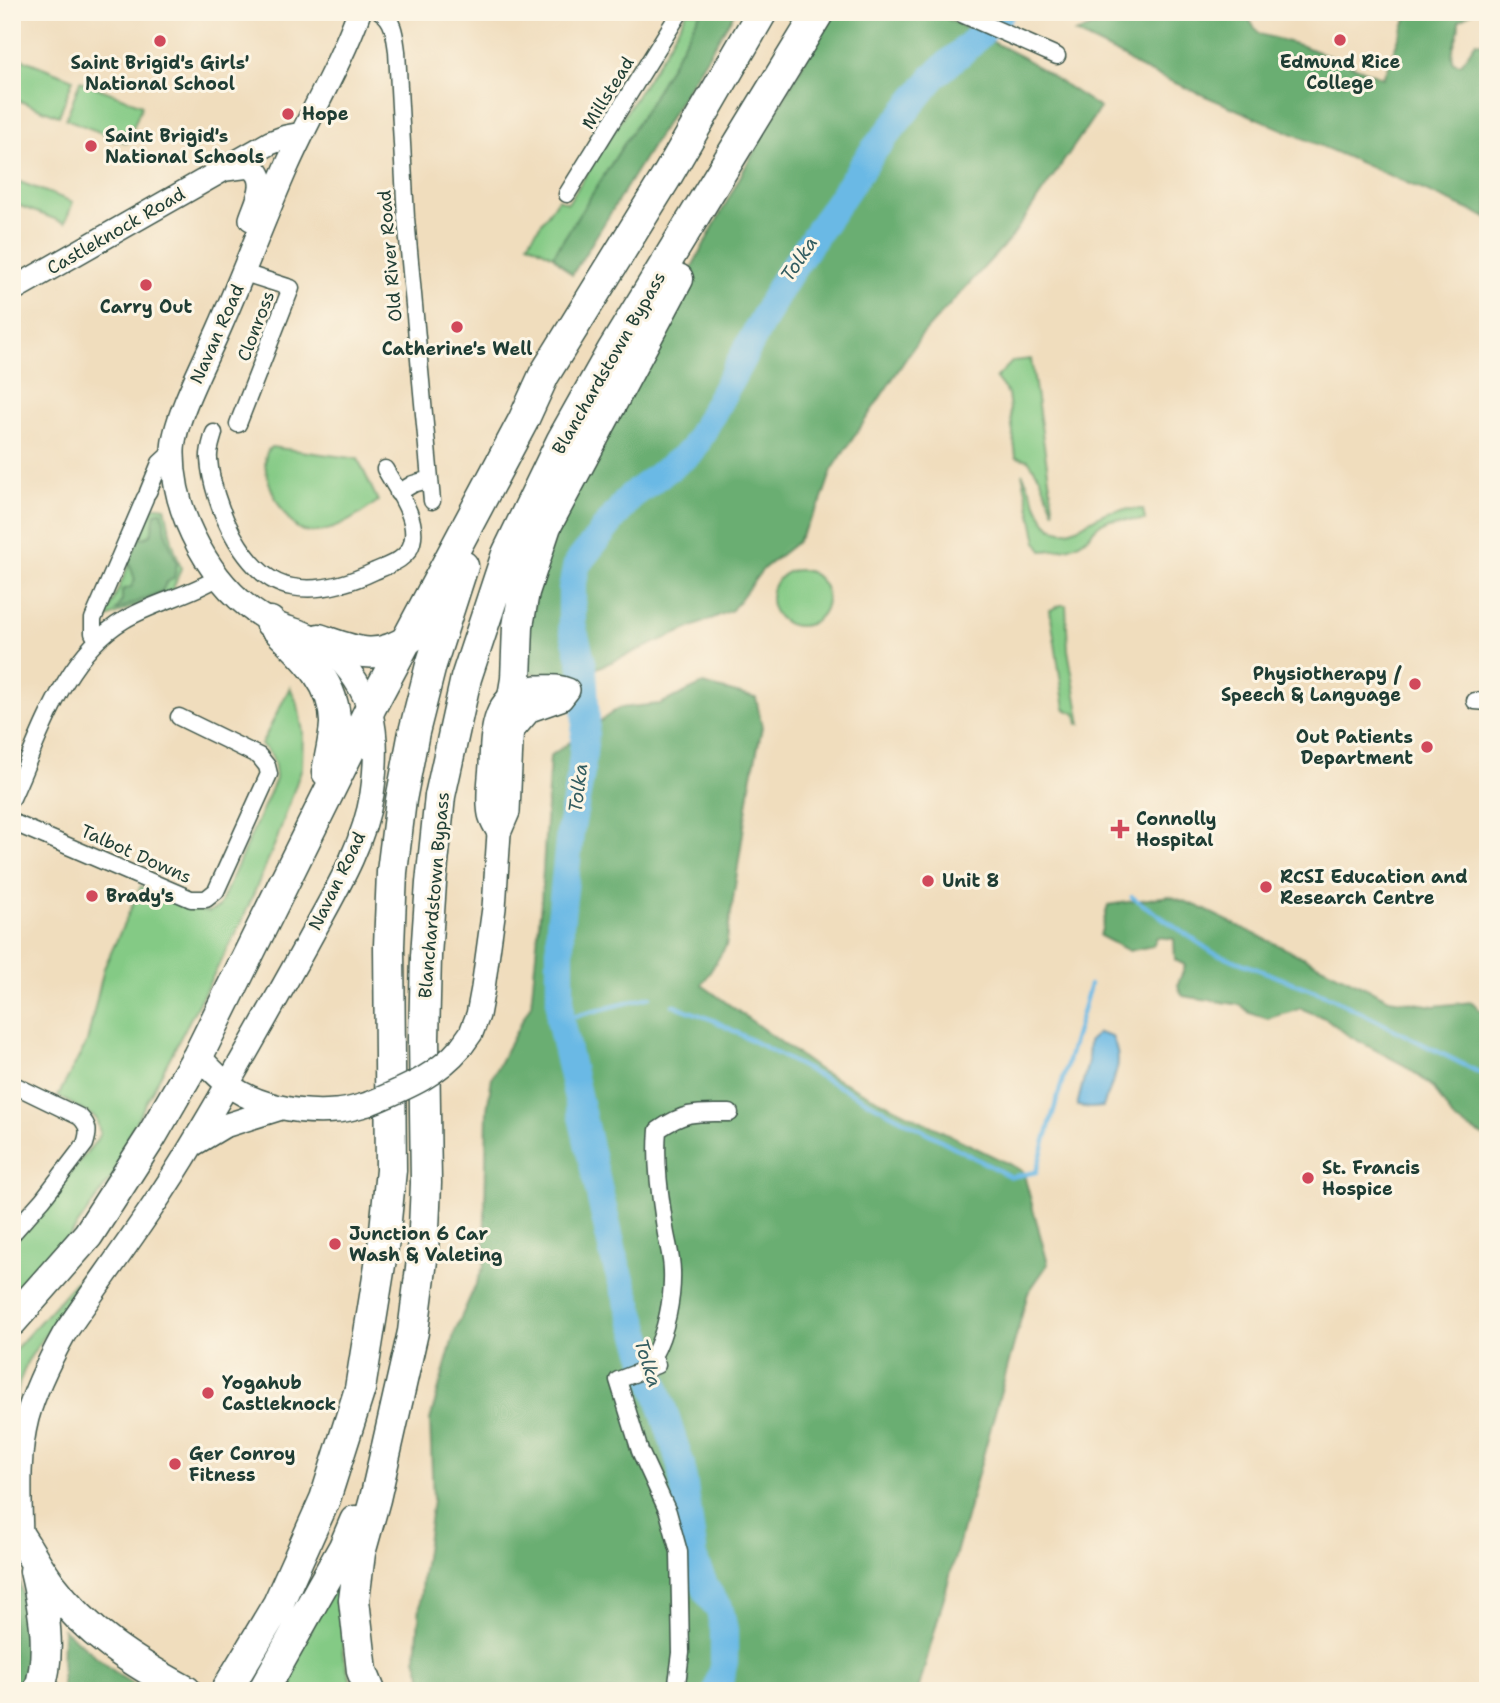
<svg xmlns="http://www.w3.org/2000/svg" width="1500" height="1703" viewBox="0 0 1500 1703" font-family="'Shantell Sans',sans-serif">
<rect width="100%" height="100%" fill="#fcf5e5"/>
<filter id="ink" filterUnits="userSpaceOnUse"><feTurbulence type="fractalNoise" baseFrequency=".0143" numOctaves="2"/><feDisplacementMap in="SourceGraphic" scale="14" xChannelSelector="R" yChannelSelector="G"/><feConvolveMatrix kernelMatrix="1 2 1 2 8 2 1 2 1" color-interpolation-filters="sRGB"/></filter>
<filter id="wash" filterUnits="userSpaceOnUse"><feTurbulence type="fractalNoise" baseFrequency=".00686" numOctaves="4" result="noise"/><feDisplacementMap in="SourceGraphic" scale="28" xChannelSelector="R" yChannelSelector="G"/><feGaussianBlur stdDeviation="1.57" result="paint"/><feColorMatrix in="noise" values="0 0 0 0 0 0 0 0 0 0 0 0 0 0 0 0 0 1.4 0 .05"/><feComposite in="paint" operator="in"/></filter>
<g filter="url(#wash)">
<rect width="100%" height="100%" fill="#f0ddbd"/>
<path fill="#84ca85" stroke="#52845c" stroke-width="2" d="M687,12H701L648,106L553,256L528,243L558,199L568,203L664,53Z
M12,55L73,79L59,116L12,98Z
M80,81L142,105L127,143L66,119Z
M12,179L73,202L65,223L12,203Z
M1031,359L1054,512L1040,477L1028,460L1016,457L1008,394L996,378L1013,361Z
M271,447L358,459L378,501C360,515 328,538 303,531C284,525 252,461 271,447Z
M1022,473C1031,487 1037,511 1046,522C1065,544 1085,521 1105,513C1118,508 1130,510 1143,509L1145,520C1132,522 1119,516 1106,521C1096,524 1093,533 1085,539C1073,549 1056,550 1042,551L1037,542Z
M158,506L165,507L172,541L181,568L173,589L167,592L108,618L107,615L153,508Z
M771 598a28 28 0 1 1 56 0a28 28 0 1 1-56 0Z
M1061,605H1066L1068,650L1081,724H1078L1076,714L1065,709L1050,610Z
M290,687L298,705L303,732L302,767L277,839L242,921L129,1135L115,1173L69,1237L12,1299V1245L96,1141L100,1133L96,1118L58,1096L87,1042L104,968L141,886L188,908L209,912L219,907L276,779C275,765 275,754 261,745Z
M96,1259L27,1362L19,1384L12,1418V1353Z
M351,1558L342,1601L343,1654L354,1691H275Z"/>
<path fill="#6bae72" stroke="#457653" stroke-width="2" d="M701,12H735L572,275L553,256L648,106Z
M832,12H935L1024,58L1100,108L1011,238L921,336L832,470L821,502L797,542L763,569L732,610L588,672L558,678L527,672L528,627L545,559L601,437L747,164Z
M1130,12H1244L1259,34L1303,46L1383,78L1409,12H1472L1459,21C1460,40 1450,42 1453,62L1461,64L1476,42L1488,45V218L1138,67L1122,56L1075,33Z
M162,511L167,537L177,563L174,578L166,583L162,591L116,611L122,600V590L131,587L135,580L129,562L138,540L151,535L155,513Z
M703,684L756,698L762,727L751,780L726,946L702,985L822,1072L1023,1171L1048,1264L1028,1293L918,1691H426L416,1658L422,1578L433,1500L430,1420L455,1331L484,1266L487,1110L492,1077L531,1004L541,902L550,756L619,708L660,704Z
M1169,896L1197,906L1389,999L1434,1006L1472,1002L1485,1015L1488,1028V1139L1454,1120L1433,1087L1404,1065L1349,1036L1327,1019L1300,1008C1290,1015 1279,1013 1268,1019L1250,1013L1241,1005L1183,996C1172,980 1183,980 1185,965L1175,960L1174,939L1157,937L1153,946L1129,951L1100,936L1108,905Z
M12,1562C29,1603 34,1648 21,1691H12Z
M63,1629L120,1676L145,1691H62Z"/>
<path fill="#6ab9e5" stroke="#447b8c" stroke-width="2" d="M1098,1033L1112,1037C1126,1066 1112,1079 1103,1107L1090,1108L1077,1106L1088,1062L1089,1041Z"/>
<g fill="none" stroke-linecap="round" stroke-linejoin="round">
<path stroke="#6ab9e5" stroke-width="4.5" d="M1132,897L1212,952L1328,996L1488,1077
M673,1005L713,1020L1011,1177L1036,1172L1090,985
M560,1020L650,997"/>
<path stroke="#6ab9e5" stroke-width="28" d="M717,1691L724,1662V1630L720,1611L706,1589L695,1563L681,1465L615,1261L560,1020V926L570,833L581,773L586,723L583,666L572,625V588L577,564L631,496L692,451L782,284L873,151L935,75L971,44L1001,12"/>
</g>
</g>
<g filter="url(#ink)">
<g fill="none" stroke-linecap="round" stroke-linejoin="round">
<defs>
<path id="street" d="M381,12C394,20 395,37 397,51L406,218L432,501
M957,12L1057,56
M567,194L680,12
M238,424L291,288L244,273
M214,433C212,441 208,451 209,459C212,502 244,579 292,587C320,592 350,583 375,571C389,565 408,559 412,543C419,518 396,489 385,469
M148,492L160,463L173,451
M398,493L413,484L430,479
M97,640L93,633V619L145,498
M1475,701L1488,702
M12,798C40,737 63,656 124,620C154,602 188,596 217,578
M12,822L191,899H206L216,891L269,774L267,766L259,756L179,717
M12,1084L80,1117C89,1126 89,1132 85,1144L43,1199L12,1234
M676,1691L681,1653L679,1552L668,1512L640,1451L618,1380L657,1365L653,1356C666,1333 673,1298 672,1271C672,1257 667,1242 665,1228C660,1195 655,1163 658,1130C687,1110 698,1113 730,1113"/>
<path id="secondary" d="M226,169L250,166C271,178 257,201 251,219
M12,290L270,143L286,137L302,134
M499,833C496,827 491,820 490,814C487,799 490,780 491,765C492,730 493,691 537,687C549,687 557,685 568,690L561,699L530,710L512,731
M461,1047L471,1033L478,1015L483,988L494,908L499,833L508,812L513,697
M198,1056C207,1065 216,1075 226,1083C255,1106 300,1114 335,1111C346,1111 357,1107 368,1104
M194,1144L224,1126L281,1108
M21,1537C20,1498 17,1457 27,1418C35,1389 49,1361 64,1334C107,1271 154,1209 193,1143C232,1079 268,1014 304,949C330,900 363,850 372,794C381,732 375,692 328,648C308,629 287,631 266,619C212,588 172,514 173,451C173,421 206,359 219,329C243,275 263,220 287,166C310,114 340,65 359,12"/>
<path id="highway" d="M270,622C298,650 336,680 335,724C334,740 330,756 327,772
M319,639C354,651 376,662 409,639
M513,697L516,679L518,626L524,592L546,526L678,279
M12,1321L88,1235L151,1137L198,1056L371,707L523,421L544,375L667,176L762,12
M12,1526C27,1545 36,1566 51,1585C88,1634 133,1662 186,1691
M35,1571C44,1610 52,1652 39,1691
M226,1691L278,1604L325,1499L360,1389L384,1240L391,1170L389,946L392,872L401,800L414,732L431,665L463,566
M263,1691L344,1547L355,1521
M370,1691L362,1671L354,1600L360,1553L375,1499L413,1332L423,1252L426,1183L424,1039L426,956L431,883L440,796L466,678L507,554L562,440L612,351L819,12"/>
</defs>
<use href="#street" stroke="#3e5549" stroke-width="19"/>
<use href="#secondary" stroke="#3e5549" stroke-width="26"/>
<use href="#highway" stroke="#3e5549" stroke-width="33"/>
<use href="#street" stroke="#fff" stroke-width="16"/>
<use href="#secondary" stroke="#fff" stroke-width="23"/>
<use href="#highway" stroke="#fff" stroke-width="30"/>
<defs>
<path id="secondary-bridge" d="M368,1104C403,1089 436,1077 461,1047"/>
</defs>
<use href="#secondary-bridge" stroke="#3e5549" stroke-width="26" stroke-linecap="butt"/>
<use href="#secondary-bridge" stroke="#fff" stroke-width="23"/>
</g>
</g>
<g fill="#d1495b" stroke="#fcf5e5" stroke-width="2.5">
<circle cx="1340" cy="40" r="7"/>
<circle cx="160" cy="41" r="7"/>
<circle cx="288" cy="114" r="7"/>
<circle cx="91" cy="146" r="7"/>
<circle cx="146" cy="285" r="7"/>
<circle cx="457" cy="327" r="7"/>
<circle cx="1415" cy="684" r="7"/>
<circle cx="1427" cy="747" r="7"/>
<path d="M1116.5 818.5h7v7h7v7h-7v7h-7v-7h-7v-7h7z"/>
<circle cx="928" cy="881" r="7"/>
<circle cx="1266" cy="887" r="7"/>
<circle cx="92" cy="896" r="7"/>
<circle cx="1308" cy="1178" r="7"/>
<circle cx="335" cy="1244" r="7"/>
<circle cx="208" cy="1393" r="7"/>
<circle cx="175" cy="1464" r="7"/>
</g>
<g text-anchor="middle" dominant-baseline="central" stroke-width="6" stroke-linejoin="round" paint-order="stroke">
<g font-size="18" font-weight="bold" fill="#1f3d34" stroke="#fcf5e5" text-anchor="start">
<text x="1340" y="62" text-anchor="middle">Edmund Rice<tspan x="1340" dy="21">College</tspan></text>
<text x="160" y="63" text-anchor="middle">Saint Brigid's Girls'<tspan x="160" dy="21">National School</tspan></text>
<text x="302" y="114">Hope</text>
<text x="105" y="136">Saint Brigid's<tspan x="105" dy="21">National Schools</tspan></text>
<text x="146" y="307" text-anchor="middle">Carry Out</text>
<text x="457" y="349" text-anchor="middle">Catherine's Well</text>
<text x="1401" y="674" text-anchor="end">Physiotherapy /<tspan x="1401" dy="21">Speech &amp; Language</tspan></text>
<text x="1413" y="737" text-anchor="end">Out Patients<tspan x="1413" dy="21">Department</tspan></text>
<text x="1136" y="819">Connolly<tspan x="1136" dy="21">Hospital</tspan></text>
<text x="1280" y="877">RCSI Education and<tspan x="1280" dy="21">Research Centre</tspan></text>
<text x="942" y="881">Unit 8</text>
<text x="106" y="896">Brady's</text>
<text x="1322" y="1168">St. Francis<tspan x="1322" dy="21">Hospice</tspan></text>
<text x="349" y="1234">Junction 6 Car<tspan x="349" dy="21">Wash &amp; Valeting</tspan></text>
<text x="222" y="1383">Yogahub<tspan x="222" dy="21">Castleknock</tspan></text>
<text x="189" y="1454">Ger Conroy<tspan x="189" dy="21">Fitness</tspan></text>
</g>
<g font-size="18" fill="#1f3d34" stroke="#fcf5e5">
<text transform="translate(608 93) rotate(-58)">Millstead</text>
<text transform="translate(116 231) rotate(-30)">Castleknock Road</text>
<text transform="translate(390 256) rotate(-95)">Old River Road</text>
<text transform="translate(256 326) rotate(-69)">Clonross</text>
<text transform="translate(217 334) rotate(-66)">Navan Road</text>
<text transform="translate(609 363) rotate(-60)">Blanchardstown Bypass</text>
<text transform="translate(136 854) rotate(24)">Talbot Downs</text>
<text transform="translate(337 881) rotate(-64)">Navan Road</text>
<text transform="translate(434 895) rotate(-85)">Blanchardstown Bypass</text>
</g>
<g font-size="19" font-style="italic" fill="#325c60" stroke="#fcf5e5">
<text transform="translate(799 259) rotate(-56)">Tolka</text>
<text transform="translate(578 788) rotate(-83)">Tolka</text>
<text transform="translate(648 1363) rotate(72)">Tolka</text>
</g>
</g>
<rect width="1500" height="1703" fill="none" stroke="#fcf5e5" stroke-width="42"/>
</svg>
